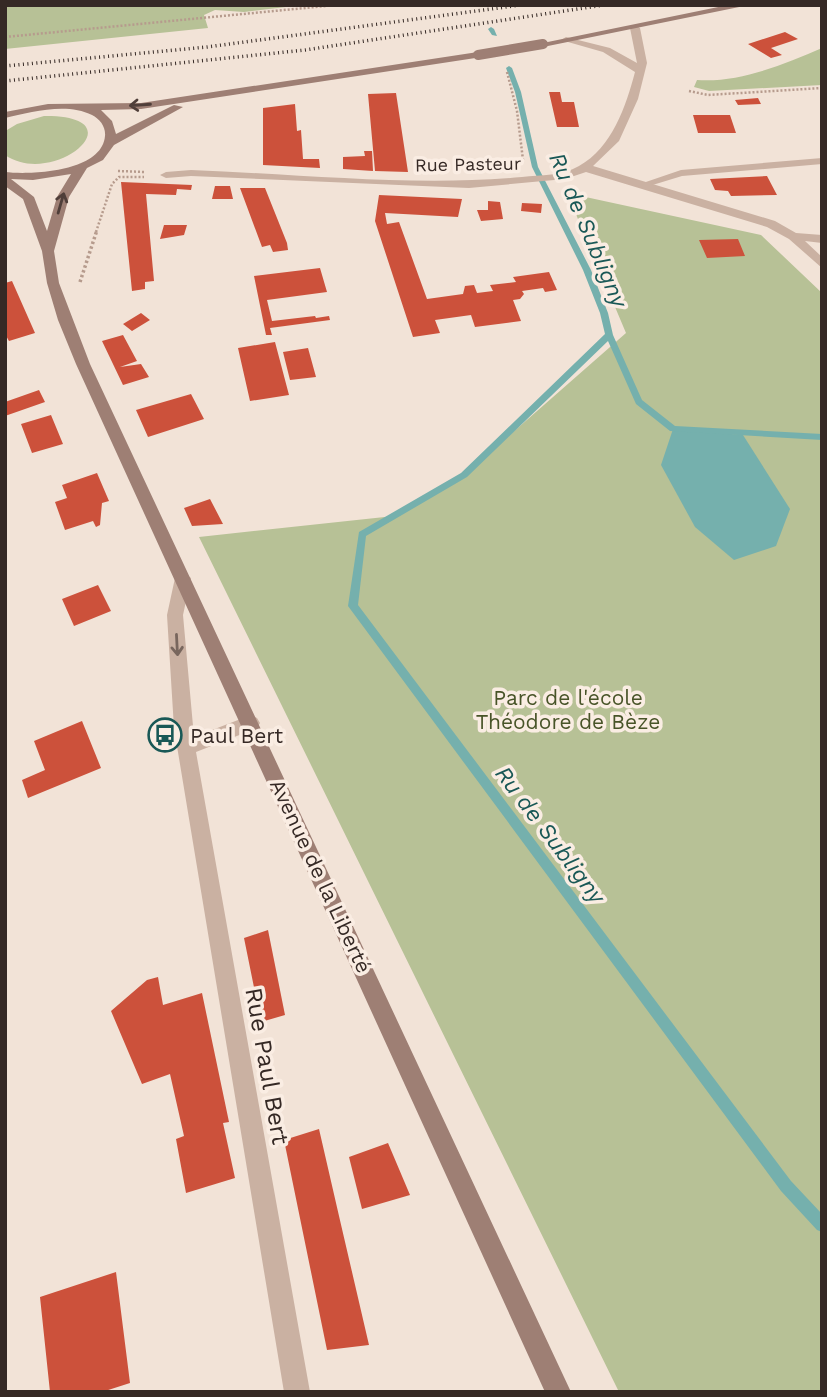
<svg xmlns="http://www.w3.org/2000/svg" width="827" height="1397" viewBox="0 0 827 1397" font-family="'Work Sans',sans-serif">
<rect width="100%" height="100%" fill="#f2e3d7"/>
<path fill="#b7c196" d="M5,5H303L244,12L215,10L204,15L208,28L5,49Z
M822,48V85L709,91L694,87L697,80C739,83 783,65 822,48Z
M44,116C141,115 54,189 5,155L7,130L17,124Z
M567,193L761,235L822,293V1392H619L199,537L394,516L464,475L626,333Z"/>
<path fill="#75b0ad" d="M673,429L743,435L790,509L776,546L734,560L695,527L661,465Z"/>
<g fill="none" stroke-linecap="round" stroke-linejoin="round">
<path fill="#75b0ad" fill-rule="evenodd" d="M491,27L494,29L497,36L492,35L488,29Z
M509,66L512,68L521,92L538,167L591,270L608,313L613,335L642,400L675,426L822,434V440L670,431L636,404L608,341L467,477L366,536L358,605L791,1181L822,1214V1232L817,1230L781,1191L348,606L359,532L461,473L605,334L600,313L583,270L532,167L515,92L506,68Z"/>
</g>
<path fill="#cc513b" d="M785,32L798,39L771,48L782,55L771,58L748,44Z
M549,92H560L562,102H574L579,127H557Z
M396,93L408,172L375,171L368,94Z
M758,98L761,104L738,105L735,100Z
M295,104L297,131L301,130L303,159H319L320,168L263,165V108Z
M693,115H730L736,133H698Z
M364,151H372L373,171L343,169V157L365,156Z
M767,176L777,195L731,196L728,191L715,190L710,179Z
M121,182L192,185L191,190L177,189L176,195L146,194L154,281L145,282V289L132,291Z
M215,186H230L233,199H212Z
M240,188H265L287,243L288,250L273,252L270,245L262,247Z
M379,195L462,199L458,217L385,213L387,224L399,222L427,299L463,294L465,286L474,285L477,293L493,291L490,285L516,282L513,277L549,272L557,290L545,292L543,288L522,291L524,294L520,299L513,300L521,321L475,327L471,315L435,320L440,333L413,337L375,221Z
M488,201L500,202L503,219L481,221L477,210H488Z
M522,203L542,204L541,213L521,211Z
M164,225H187L184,235L160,239Z
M738,239L745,256L707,258L699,240Z
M320,268L327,292L267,300L272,321L315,316L316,318L329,316L330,320L270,328L272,335H266L254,276Z
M12,281L35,333L9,341L5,334V283Z
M141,313L150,320L132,331L123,324Z
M123,335L137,361L120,367L141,364L149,377L123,385L102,341Z
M275,342L289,395L250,401L238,348Z
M308,348L316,377L290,380L283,352Z
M39,390L45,402L5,416V402Z
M191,394L204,419L148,437L136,410Z
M51,415L63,444L32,453L21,424Z
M97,473L109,501L102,503L100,525L96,527L93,521L65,530L55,502L67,498L62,485Z
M210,499L223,524L192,526L184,508Z
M98,585L111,611L74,626L62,599Z
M82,721L101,768L28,798L22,780L45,770L34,741Z
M268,930L285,1015L261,1022L244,938Z
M158,977L163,1005L202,993L229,1122L223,1123L235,1178L186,1193L176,1139L184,1136L170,1074L142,1084L111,1011L147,980Z
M319,1129L339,1216L369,1345L327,1350L284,1140Z
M388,1143L410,1195L362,1209L349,1157Z
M116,1272L130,1383L102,1392H50L40,1297Z"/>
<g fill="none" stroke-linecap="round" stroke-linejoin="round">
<path stroke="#b69b8d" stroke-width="2.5" stroke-dasharray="2 2" stroke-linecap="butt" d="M5,37L336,5
M507,72L517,111L523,160
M689,91L708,95L822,88
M118,171L145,172
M96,232L112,184L119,177H144"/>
<path stroke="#b69b8d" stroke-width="3.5" stroke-dasharray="2.5 2.5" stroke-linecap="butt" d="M80,282L97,230"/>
<path fill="#cab1a2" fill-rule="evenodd" d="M822,158V164L682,176L646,187L640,184L681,170Z"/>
<path fill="#cab1a2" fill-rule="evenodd" d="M635,25L640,28L647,63L638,99L619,141L593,166L775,221L796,233L822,235V243L805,241L822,257V268L789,239L767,227L586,172L565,179L469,188L191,176L166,178L160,175L166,172L191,170C301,174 413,187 522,177C541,175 562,176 579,166C612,148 626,106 635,72L603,52L561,40L566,37L610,48L637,63L630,28Z
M183,572L191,578L183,615L194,737L251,715L257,718L260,723L257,728L196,752L310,1392H284L174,728L167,615L175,578Z"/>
<path fill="#9e7f74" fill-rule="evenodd" d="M728,5H749L543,47L538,44Z
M478,52L482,53V57L141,109L101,110L112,121L116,134L174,105L183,107L114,145L103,160L87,168L69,197L54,251L59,283L90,364L571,1392H545L76,364L58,320L47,283L42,251L23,199L5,186V172C31,175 102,172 105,136C106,127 100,119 92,115C67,102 30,112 5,118V112L48,104L141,103ZM71,174L57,197L47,231L34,197L11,179L33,180Z"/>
<path stroke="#352925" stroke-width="3.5" stroke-dasharray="1 3.5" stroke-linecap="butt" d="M5,66L207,47L521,5
M5,81L305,50L604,5"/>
<path stroke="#9e7f74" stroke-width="10" d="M478,55L543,44"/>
</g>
<defs><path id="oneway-shaft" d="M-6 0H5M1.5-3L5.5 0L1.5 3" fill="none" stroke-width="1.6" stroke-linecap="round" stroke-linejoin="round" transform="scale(1.75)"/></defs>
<g stroke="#4f3e39">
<use href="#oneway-shaft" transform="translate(140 105) rotate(176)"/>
<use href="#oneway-shaft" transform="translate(61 203) rotate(-74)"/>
</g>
<use stroke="#78665d" href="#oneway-shaft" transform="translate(177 645) rotate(87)"/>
<defs>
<symbol id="bus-ring" viewBox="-11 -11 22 22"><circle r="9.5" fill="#faede3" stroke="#195856" stroke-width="1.5"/><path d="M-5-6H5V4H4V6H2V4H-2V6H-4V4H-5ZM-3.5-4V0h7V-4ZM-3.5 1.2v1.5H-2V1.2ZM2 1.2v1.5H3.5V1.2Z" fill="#195856"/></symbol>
</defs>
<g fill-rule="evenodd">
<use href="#bus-ring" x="146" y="716" width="38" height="38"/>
</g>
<g text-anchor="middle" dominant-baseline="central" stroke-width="7" stroke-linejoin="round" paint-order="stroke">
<g font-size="18" fill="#352925" stroke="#faede3">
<text transform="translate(468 164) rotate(-1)">Rue Pasteur</text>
</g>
<g font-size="21" fill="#485428" stroke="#faede3">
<text x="568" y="697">Parc de l'école<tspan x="568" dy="24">Théodore de Bèze</tspan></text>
</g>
<g font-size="21" fill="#352925" stroke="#faede3" text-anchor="start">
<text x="190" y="735">Paul Bert</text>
</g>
<g font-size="21" fill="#352925" stroke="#faede3">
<text transform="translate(321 876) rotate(65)">Avenue de la Liberté</text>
</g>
<g font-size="23" font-style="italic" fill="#195856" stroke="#faede3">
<text transform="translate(588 230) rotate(67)">Ru de Subligny</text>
<text transform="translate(550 835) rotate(53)">Ru de Subligny</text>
</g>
<g font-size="24" fill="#352925" stroke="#faede3">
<text transform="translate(267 1066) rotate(80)">Rue Paul Bert</text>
</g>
</g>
<rect width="827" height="1397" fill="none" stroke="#352925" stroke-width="14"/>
</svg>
